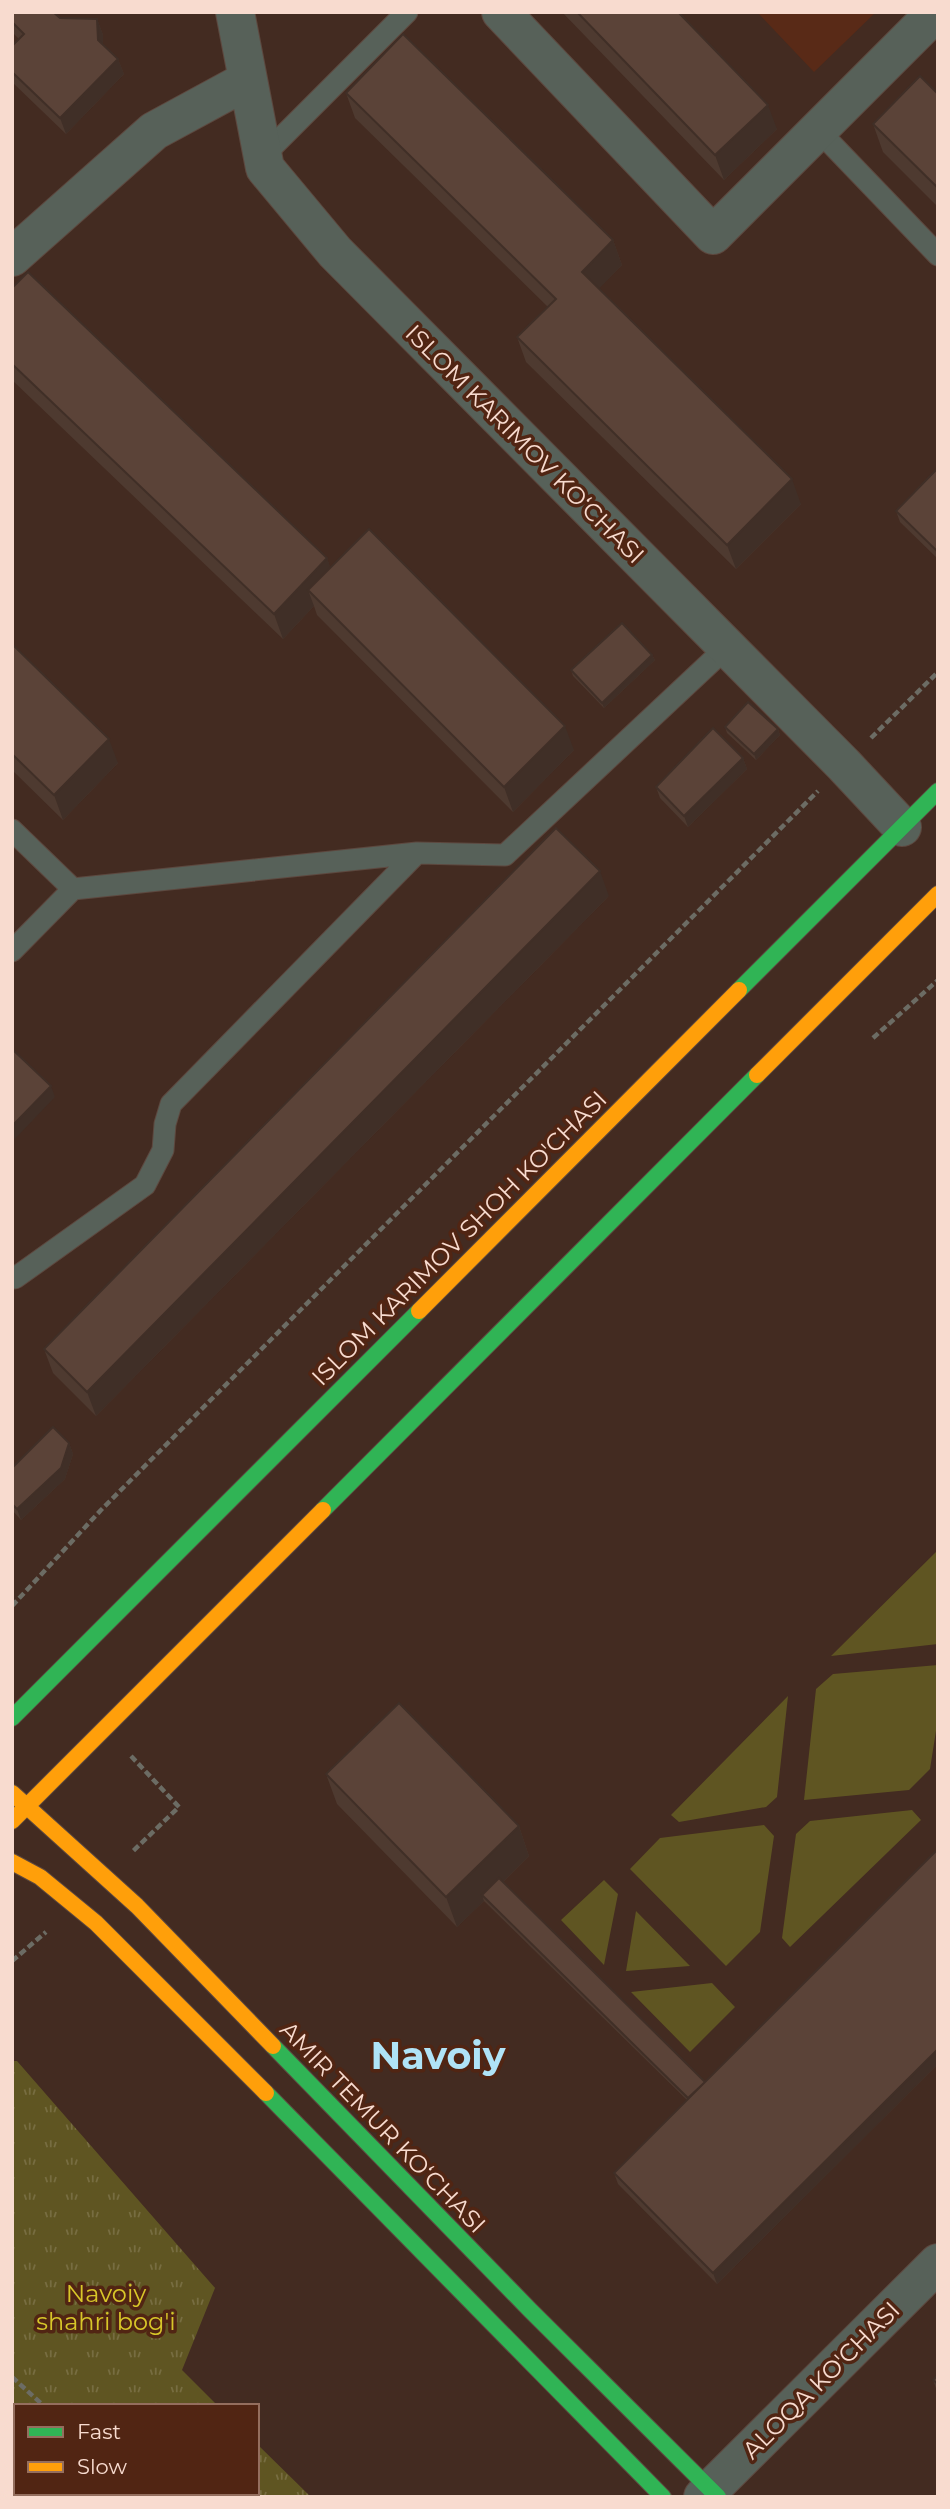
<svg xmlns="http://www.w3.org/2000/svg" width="950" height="2509" viewBox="0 0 950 2509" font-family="Montserrat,sans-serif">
<defs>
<pattern id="park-tufts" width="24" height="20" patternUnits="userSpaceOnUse" patternTransform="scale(1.75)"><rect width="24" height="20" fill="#5f5522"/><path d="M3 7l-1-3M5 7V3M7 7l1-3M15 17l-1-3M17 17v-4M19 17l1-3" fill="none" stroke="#776d41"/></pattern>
</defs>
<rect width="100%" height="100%" fill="#432b21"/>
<path fill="#592a17" d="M757,12H876L814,72Z"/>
<path fill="#5f5522" d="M938,1550V1644L831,1656Z
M938,1665V1718L930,1769L909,1790L804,1800L816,1689L833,1674Z
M788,1696L777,1797L766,1807L679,1822L671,1815Z
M912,1810L921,1820L790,1947L782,1938L796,1834L810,1821Z
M764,1825L774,1836L760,1932L726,1966L630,1869L660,1838Z
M604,1880L618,1894L604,1965L561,1920Z
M636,1911L690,1966L626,1971Z
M712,1983L735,2007L690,2052L631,1992Z"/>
<path fill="url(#park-tufts)" d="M12,2061H17L215,2288L182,2370L218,2406H16V2493H257V2444L311,2497H12Z"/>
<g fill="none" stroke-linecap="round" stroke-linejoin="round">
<defs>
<path id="lane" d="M818,130L938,255
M263,156L407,12
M12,830L73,889
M12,951L73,889L417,853L505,855L727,647
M15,1278L145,1185L163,1150L165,1124L171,1104L417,853"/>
<path id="street" d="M235,12L265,168L335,252L844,765L902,827
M501,12L713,235L936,12
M12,257L154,131L248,80
M703,2497L938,2263"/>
<path id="fast" d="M739,990L938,791
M323,1510L757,1075
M12,1718L419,1311
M273,2046L530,2310L718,2497
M266,2093L663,2497"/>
<path id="slow" d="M757,1075L938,894
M419,1311L739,990
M12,1793L137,1906L273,2046
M12,1821L323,1510
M12,1862L40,1877L96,1923L266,2093"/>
</defs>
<use href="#lane" stroke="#5d483f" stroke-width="23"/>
<use href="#street" stroke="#5d483f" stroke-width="40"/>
<use href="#fast" stroke="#5d483f" stroke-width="18"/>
<use href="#slow" stroke="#5d483f" stroke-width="18"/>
<path stroke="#6c6c64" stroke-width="4.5" stroke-dasharray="7 3.5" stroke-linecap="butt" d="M871,738L938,672
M873,1038L938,980
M12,1606L101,1510L818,791
M131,1756L179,1807L132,1852
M12,1961L46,1932
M12,2377L44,2406
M141,2493L145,2497"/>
<use href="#lane" stroke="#576159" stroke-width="21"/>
<use href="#street" stroke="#576159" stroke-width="38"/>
<use href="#fast" stroke="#30b455" stroke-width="16"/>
<use href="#slow" stroke="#ff9f0a" stroke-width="16"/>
</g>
<path fill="#4e3a30" d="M562,12H678L777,129L724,180Z
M12,14L60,18L97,19L103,35V45L118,59L124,74L66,134L12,82V46L19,39L14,34L12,30Z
M346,93L613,240L622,265L598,289L801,504L736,569L526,362L517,337L548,307L355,118Z
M938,94V207L883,152L873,124Z
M12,288L327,558L330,568L574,750L513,812L317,615L314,606L283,639L12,380Z
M938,468V559L900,522L896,511Z
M12,644L118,763L63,820L12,770Z
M652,655L655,660L604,708L573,676L571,670Z
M725,727L778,729L780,735L756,760L727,733Z
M743,758L747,769L688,827L660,798L656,787Z
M609,896L96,1416L53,1373L44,1349Z
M69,1443L73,1454L65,1479L21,1520L12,1510V1468Z
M326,1774L519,1826L529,1856L503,1882L705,2082L938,1849V2064L717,2284L618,2184L614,2173L687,2100L484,1901L457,1927L337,1804Z
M938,2375V2394L933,2380Z"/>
<path fill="#402f27" d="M97,19L103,35V56L98,40Z
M118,59L124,74L66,134L60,118Z
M768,105L777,129L724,180L715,155Z
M613,240L622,265L591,297L582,272Z
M792,479L801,504L736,569L727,545Z
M327,558L336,583L308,590L314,606L283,639L274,614Z
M652,655L655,660L604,708L602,703Z
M565,726L574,750L513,812L504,787Z
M778,729L780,735L756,760L754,754Z
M109,739L118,763L63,820L54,795Z
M743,758L747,769L688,827L684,816Z
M600,871L609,896L96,1416L87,1392Z
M51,1086L55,1097L12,1142V1126Z
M69,1443L73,1454L65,1479L21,1520L17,1509Z
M519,1826L529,1856L486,1899L482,1895L484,1901L457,1927L446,1897Z
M938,2049V2064L717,2284L713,2273Z"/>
<path fill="#5b4338" stroke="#402f27" stroke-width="2" d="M14,12H53L60,18L97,19L98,40L118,59L60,118L12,72V46L24,34L12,22V14Z
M577,12H678L768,105L715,155Z
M403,34L613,240L582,272L792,479L727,545L517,337L556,299L346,93Z
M920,76L938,94V188L873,124Z
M28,272L327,558L274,614L12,364V288Z
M938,468V552L896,511Z
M369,529L565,726L504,787L308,590Z
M622,623L652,655L602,703L571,670Z
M12,644L109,739L54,795L12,754Z
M748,702L778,729L754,754L725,727Z
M713,728L743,758L684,816L656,787Z
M556,828L600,871L87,1392L44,1349Z
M12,1049L51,1086L12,1126Z
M53,1427L69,1443L61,1468L17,1509L12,1504V1468Z
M399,1703L519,1826L446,1897L326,1774Z
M938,1849V2049L713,2273L614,2173Z
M499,1878L705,2082L688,2098L482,1895Z
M938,2375V2384L933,2380Z"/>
<g text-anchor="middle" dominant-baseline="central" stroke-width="7" stroke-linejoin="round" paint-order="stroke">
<g font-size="24" fill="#f8dbcf" stroke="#512513">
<text transform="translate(525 444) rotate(45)">ISLOM KARIMOV KO‘CHASI</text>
<text transform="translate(459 1238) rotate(-45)">ISLOM KARIMOV SHOH KO'CHASI</text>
<text transform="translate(383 2127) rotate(46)">AMIR TEMUR KO‘CHASI</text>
<text transform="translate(821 2380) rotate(-45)">ALOQA KO'CHASI</text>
</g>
<g font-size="24" fill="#d8c729" stroke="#512513">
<text x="106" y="2293">Navoiy<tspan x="106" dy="28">shahri bog'i</tspan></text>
</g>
<g font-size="38" font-weight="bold" fill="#afe3f7" stroke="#512513">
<text x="438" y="2055">Navoiy</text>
</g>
</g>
<rect width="950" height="2509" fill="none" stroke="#f8dbcf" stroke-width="28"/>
<rect x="14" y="2404" width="245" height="91" fill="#512513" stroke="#946e5e" stroke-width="2"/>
<rect x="28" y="2427" width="35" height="10" fill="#30b455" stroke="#946e5e" stroke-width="2"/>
<text x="77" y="2439" font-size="21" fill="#f8dbcf">Fast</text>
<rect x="28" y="2462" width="35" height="10" fill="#ff9f0a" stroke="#946e5e" stroke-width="2"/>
<text x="77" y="2474" font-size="21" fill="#f8dbcf">Slow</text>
</svg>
